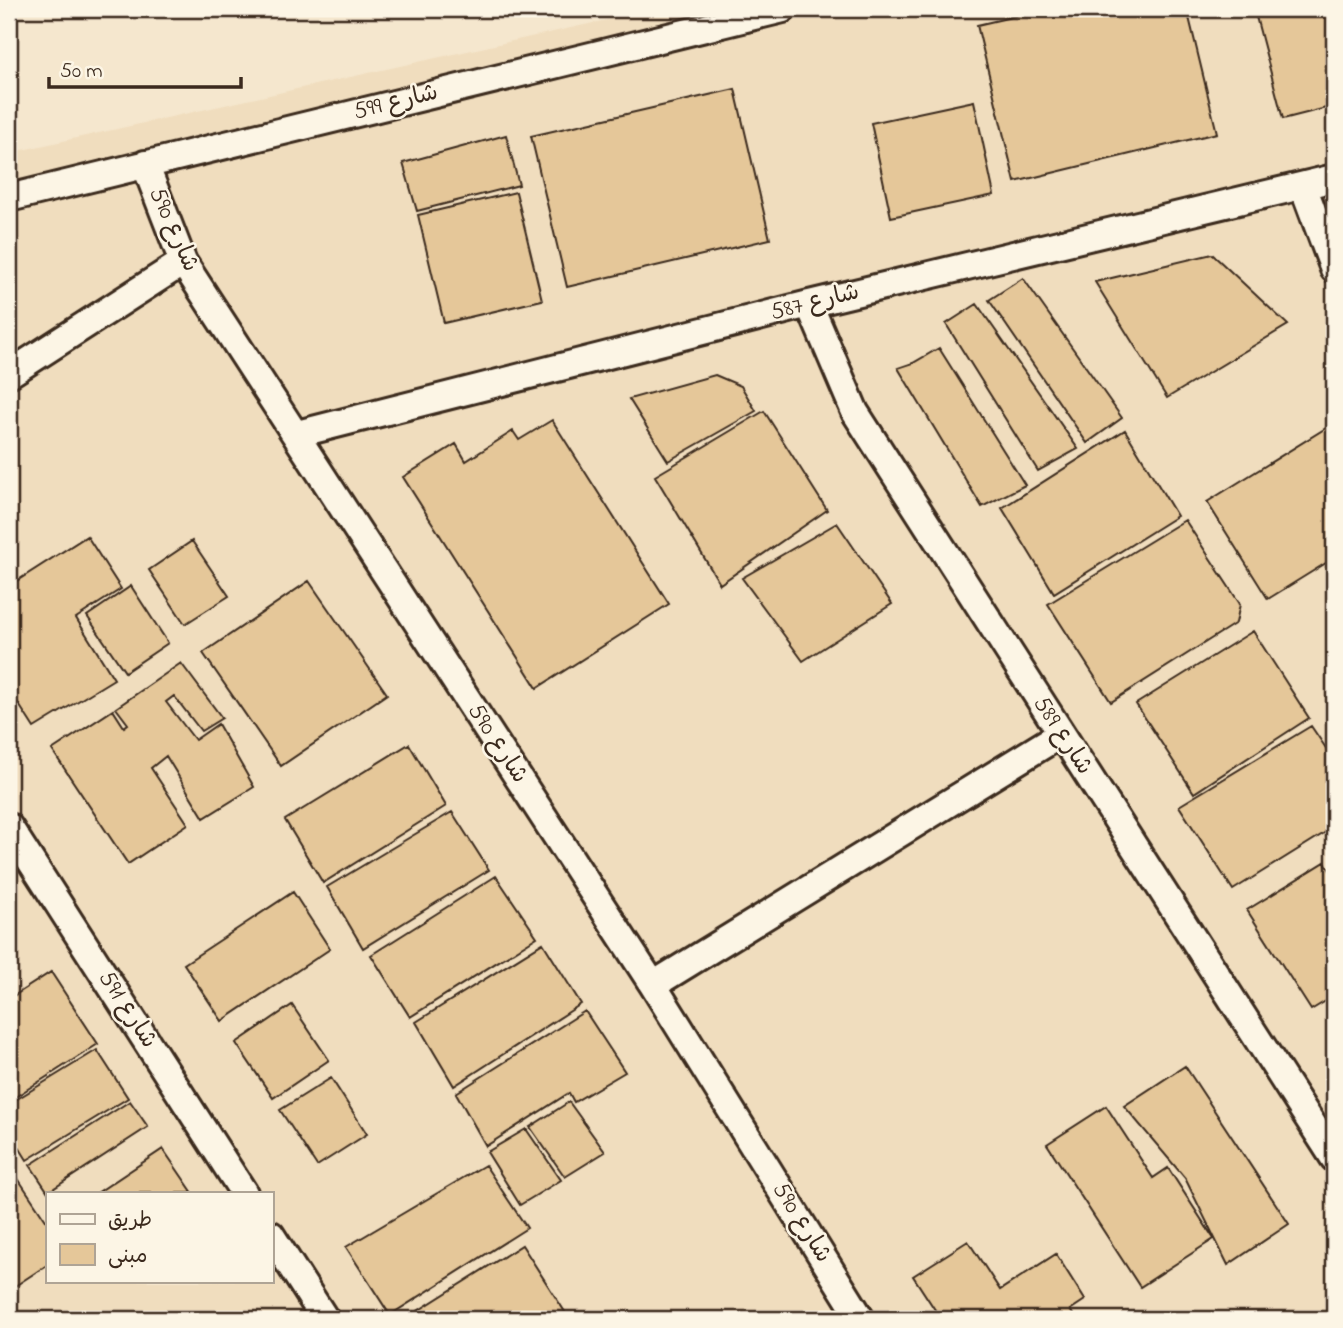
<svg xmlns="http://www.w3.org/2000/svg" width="1343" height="1328" viewBox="0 0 1343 1328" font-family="'Indie Flower','Playpen Sans Arabic',sans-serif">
<rect width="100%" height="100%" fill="#f5e7ce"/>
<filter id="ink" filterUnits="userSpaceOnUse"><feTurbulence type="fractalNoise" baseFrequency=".0143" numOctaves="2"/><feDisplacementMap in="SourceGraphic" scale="14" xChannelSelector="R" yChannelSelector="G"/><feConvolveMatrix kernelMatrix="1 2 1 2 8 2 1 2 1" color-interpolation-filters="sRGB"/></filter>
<g filter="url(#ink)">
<path fill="#f0ddbe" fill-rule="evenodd" d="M656,9H1334V1319H9V153ZM47,1193H271V1281H47Z"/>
<path fill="#e5c799" stroke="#3b2a1e" stroke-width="2" d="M1046,9H1187L1217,133L1015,182L977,25Z
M1254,9H1334V106L1283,119Z
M735,89L770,239L567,287L531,136Z
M974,101L994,195L891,217L871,123Z
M506,135L519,185L417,211L403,163Z
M516,192L542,300L444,323L418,215Z
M1212,254L1288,325L1167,398L1095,282Z
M1023,278L1122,418L1087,443L989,300Z
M977,304L1078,449L1038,471L946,324Z
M939,348L1025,485L982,507L898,368L913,363Z
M715,375L741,386L756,411L668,461L629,399Z
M764,411L827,510L720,584L655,476Z
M552,420L669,604L537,688L403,477L456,444L466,461L513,431L519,440Z
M1334,423V558L1268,599L1207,502Z
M1125,430L1177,516L1054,593L1002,508Z
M1185,520L1240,604L1236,623L1111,702L1048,604Z
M837,523L892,604L803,661L742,578Z
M87,536L121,589L76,618L114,679L34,728L9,689V586Z
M192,541L229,596L185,624L149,570Z
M309,581L387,694L281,766L203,653Z
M131,586L168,643L125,672L87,616Z
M1253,631L1309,718L1194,793L1136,704Z
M181,663L222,718L201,731L174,696L166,702L195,740L218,724L254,787L204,818L166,756L151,768L188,824L128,864L52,750L113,710L124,727L128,724L116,708Z
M1311,726L1334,760V827L1233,890L1179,806Z
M409,744L446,806L323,883L285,820Z
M452,812L489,870L363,948L327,887Z
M1325,862L1334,877V996L1311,1010L1247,910Z
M496,876L537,937L410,1017L371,955Z
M293,892L330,949L222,1021L184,964Z
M543,943L581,1004L454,1086L416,1022Z
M51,972L98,1044L9,1101V999Z
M292,1005L329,1060L273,1098L236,1043Z
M585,1011L625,1072L574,1102L569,1093L486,1146L456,1093Z
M97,1050L128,1098L27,1160L9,1131V1104Z
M1185,1066L1289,1224L1228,1265L1185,1178L1124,1106Z
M331,1078L367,1134L317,1166L280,1110Z
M130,1101L148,1127L48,1192L30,1165Z
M569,1102L605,1152L565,1177L530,1127Z
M1106,1106L1153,1178L1168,1168L1214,1239L1140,1287L1047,1144Z
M526,1129L561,1180L520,1205L487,1152Z
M163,1149L193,1193H97Z
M485,1165L527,1228L390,1315L346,1247Z
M11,1168L47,1222V1265L9,1290V1170Z
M968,1241L1000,1290L1056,1254L1085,1300L1070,1310L1075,1317L941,1319L913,1276Z
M522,1245L565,1312L554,1319H405Z"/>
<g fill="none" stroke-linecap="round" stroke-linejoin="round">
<defs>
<path id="minor" d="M145,164L183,262L653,985L861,1319
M1303,186L1334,269
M9,198L783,9
M809,304L855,412L1334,1158
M9,374L183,262
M297,434L809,304L1334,178
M9,827L244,1193
M653,985L1061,734
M271,1235L325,1319"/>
</defs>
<use href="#minor" stroke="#3b2a1e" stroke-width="32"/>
<use href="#minor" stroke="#fcf5e5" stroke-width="26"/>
</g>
</g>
<g text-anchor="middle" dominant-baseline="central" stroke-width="5" stroke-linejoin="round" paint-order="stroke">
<g font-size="24" fill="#3b2a1e" stroke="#fcf5e5">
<text transform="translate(396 103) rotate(-14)">شارع 599</text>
<text transform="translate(173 230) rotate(66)">شارع 590</text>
<text transform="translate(815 303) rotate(-14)">شارع 587</text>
<text transform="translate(1062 736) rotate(57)">شارع 589</text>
<text transform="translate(497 744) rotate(57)">شارع 590</text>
<text transform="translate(127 1010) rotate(57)">شارع 591</text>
<text transform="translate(801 1223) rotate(58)">شارع 590</text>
</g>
</g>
<rect width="1343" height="1328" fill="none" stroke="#fcf5e5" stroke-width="35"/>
<rect x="18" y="18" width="1308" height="1293" fill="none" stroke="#3b2a1e" stroke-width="2.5" filter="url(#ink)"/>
<rect x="46" y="1192" width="228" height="91" fill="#fcf5e5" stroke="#afa495" stroke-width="2"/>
<rect x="60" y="1214" width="35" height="10" fill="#fcf5e5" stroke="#afa495" stroke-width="2"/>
<text x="108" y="1226" font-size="21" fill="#3b2a1e">طريق</text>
<rect x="60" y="1244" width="35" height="21" fill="#e5c799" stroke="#afa495" stroke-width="2"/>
<text x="108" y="1262" font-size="21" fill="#3b2a1e">مبنى</text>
<path d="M49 77v10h192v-10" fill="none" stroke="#3b2a1e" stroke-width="3.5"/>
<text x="60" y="77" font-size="21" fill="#3b2a1e" stroke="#fcf5e5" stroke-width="5" paint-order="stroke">50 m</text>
</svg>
